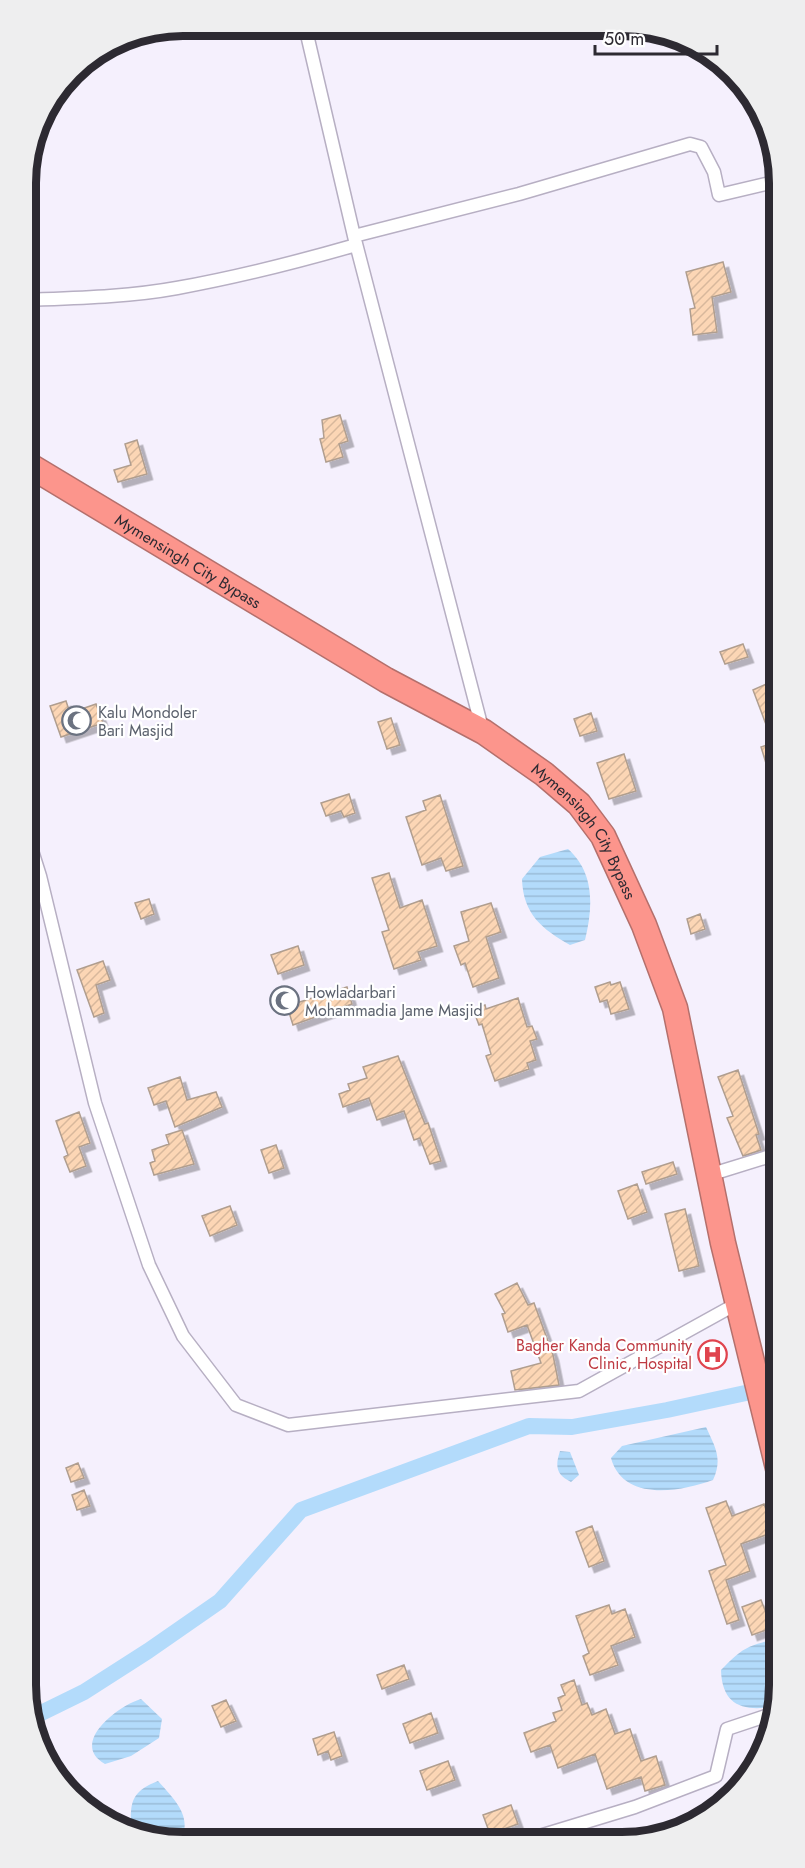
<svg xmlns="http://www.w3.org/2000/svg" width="805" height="1868" viewBox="0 0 805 1868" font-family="Jost,sans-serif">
<defs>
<pattern id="water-rules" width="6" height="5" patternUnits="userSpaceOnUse" patternTransform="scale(1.5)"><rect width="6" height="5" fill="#b3dbfb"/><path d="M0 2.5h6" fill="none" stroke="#9abcd8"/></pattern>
<pattern id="building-hatch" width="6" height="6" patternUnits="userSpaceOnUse" patternTransform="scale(1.5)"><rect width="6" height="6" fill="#fcd6b5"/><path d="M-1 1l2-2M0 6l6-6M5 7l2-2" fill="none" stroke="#d8b89c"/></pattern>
<filter id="shadow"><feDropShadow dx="5.5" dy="5.5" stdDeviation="0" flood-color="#0004"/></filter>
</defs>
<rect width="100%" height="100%" fill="#f5f0fd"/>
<path fill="url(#water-rules)" d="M568,849C595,873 593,907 585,940L570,945C542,929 523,914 522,879L540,857Z
M706,1427C715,1447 723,1458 713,1480C680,1492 623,1502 611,1458L622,1446Z
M560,1451L570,1452L579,1475L571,1482C556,1475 555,1466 560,1451Z
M779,1638L777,1706C745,1712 722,1707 721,1670C744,1646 748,1646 779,1638Z
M141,1699L162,1719L159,1738L131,1756L105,1764C69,1744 117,1706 141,1699Z
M158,1781C173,1798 193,1816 181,1839L152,1840L131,1826C130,1800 133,1791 158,1781Z"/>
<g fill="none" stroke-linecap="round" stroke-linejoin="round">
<path stroke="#b3dbfb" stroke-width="16" d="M31,1718L84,1692L148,1651L220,1601L301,1510L529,1426L572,1427L667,1410L778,1386"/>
</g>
<path fill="url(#building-hatch)" stroke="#b09e8f" stroke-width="1.5" filter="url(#shadow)" d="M723,262L731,292L712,297L717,332L693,335L690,309L695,308L686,272Z
M340,415L348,441L339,444L343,457L326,462L320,439L324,438L322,420Z
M137,440L147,474L118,482L114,470L131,465L125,444Z
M743,644L748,657L725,664L720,652Z
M773,681L776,690V786H773L761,747L773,743L753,690Z
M66,701L70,713L96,704L103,723L61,737L50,706Z
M591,713L597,731L580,736L574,719Z
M391,718L400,745L387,749L378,722Z
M624,754L636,791L609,799L597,763Z
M349,794L355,813L344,817L341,811L326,816L321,803Z
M440,795L463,866L446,871L441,858L422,865L406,817L426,810L423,801Z
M389,873L400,908L422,900L437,946L418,952L421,960L394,969L382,932L389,930L372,878Z
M149,899L154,914L141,919L135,903Z
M491,903L501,932L486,937L499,978L473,987L465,963L461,965L454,946L469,941L461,912Z
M700,914L705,929L691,934L687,919Z
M298,946L304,965L278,974L271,955Z
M103,961L110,980L96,985L104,1013L94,1017L77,970Z
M610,982L611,985L620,982L629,1009L611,1014L607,1000L600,1002L595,987Z
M347,987L352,1004L293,1025L287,1006Z
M518,998L527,1027L532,1026L537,1039L530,1041L536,1060L527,1063L529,1069L495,1081L486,1056L491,1054L482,1024L479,1025L473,1009L485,1005L486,1009Z
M398,1056L425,1124L428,1123L441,1161L430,1164L420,1138L414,1140L404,1111L377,1120L369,1098L343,1107L339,1094L350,1090L348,1084L367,1078L363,1067Z
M738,1070L759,1134L756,1135L761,1150L743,1156L727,1118L733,1116L718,1077Z
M180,1077L187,1100L216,1092L222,1107L175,1127L166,1101L154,1105L148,1088Z
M79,1112L90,1143L79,1147L86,1166L70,1172L64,1157L68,1155L56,1121Z
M182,1130L194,1164L154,1175L150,1163L155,1161L152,1150L169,1144L166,1135Z
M276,1145L284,1168L269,1173L261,1150Z
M673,1162L677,1174L646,1184L642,1172Z
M637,1184L647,1212L628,1219L618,1191Z
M230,1206L237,1225L210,1236L202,1216Z
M685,1209L699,1266L679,1271L665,1214Z
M517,1283L528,1305L534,1303L553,1355L559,1385L515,1390L511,1371L541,1363L527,1325L508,1332L502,1314L505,1313L495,1294Z
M78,1463L84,1478L71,1482L66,1468Z
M84,1490L90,1506L77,1510L72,1495Z
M726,1501L732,1516L764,1504L774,1532L741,1544L750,1571L726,1580L739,1620L727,1624L709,1571L726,1565L706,1508Z
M592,1526L604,1561L589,1567L576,1532Z
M761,1600L772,1628L752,1635L742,1607Z
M609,1605L612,1614L625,1609L635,1637L611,1646L618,1665L590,1675L583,1656L589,1653L576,1616Z
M404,1665L409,1679L382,1689L377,1675Z
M574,1680L582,1705L587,1703L592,1715L606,1709L615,1734L630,1729L641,1761L656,1756L665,1785L645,1791L641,1777L607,1789L595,1754L558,1768L550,1745L531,1752L524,1733L556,1721L553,1713L562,1710L558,1698L565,1695L561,1685Z
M226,1700L236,1721L221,1727L212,1706Z
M431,1713L438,1733L410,1743L403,1724Z
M334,1732L342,1756L331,1760L328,1751L318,1755L313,1739Z
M448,1761L455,1780L427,1790L420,1771Z
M511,1805L518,1824L490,1834L483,1815Z"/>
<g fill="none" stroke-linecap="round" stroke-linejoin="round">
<defs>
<path id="street" d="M305,26L354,236L483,732
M354,236L519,194L690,144L701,147L714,172L719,195L774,182
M26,300C77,298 128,297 177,288C238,277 297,262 356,245
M28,838L40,876L95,1103L149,1265L183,1336L236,1405L288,1425L579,1391L738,1303
M709,1175L777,1154
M533,1838L635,1807L716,1776L727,1729L775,1713"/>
<g id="highway">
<path id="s1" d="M27,464L386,680L484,732L544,774L579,804L603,836L644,925L675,1008L723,1243L778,1468"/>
</g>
</defs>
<use href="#street" stroke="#b7afc3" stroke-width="15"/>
<use href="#highway" stroke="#b4706c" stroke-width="27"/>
<use href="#street" stroke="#fff" stroke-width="12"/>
<use href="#highway" stroke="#fc958c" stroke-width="24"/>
</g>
<defs>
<symbol id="mosque-ring" viewBox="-11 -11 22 22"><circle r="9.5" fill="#fff" stroke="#6b7280" stroke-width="1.5"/><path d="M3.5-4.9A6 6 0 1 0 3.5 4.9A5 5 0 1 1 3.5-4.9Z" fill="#6b7280"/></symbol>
<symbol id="hospital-ring" viewBox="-11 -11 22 22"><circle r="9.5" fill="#fff" stroke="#e0444e" stroke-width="1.5"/><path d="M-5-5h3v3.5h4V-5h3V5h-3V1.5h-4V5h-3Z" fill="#e0444e"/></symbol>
</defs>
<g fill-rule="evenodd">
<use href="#mosque-ring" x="60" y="704" width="33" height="33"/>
<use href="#mosque-ring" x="268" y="984" width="33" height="33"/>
<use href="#hospital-ring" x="696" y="1338" width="33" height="33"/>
</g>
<g text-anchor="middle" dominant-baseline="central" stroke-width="4.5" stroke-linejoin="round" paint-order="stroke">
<g font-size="16" fill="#2d2a32" stroke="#fff">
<text stroke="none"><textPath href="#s1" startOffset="188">Mymensingh City Bypass</textPath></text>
<text stroke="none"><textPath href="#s1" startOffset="674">Mymensingh City Bypass</textPath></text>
</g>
<g font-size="16" fill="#5b616d" stroke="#fff" text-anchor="start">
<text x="98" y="712">Kalu Mondoler<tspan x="98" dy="18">Bari Masjid</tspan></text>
<text x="305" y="992">Howladarbari<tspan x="305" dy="18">Mohammadia Jame Masjid</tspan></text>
</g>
<g font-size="16" fill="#be3a42" stroke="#fff" text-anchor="end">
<text x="692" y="1345">Bagher Kanda Community<tspan x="692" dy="18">Clinic, Hospital</tspan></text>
</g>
</g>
<path d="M0 0H805V1868H0ZM183 36H622A147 147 0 0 1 769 183V1685A147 147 0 0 1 622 1832H183A147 147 0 0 1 36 1685V183A147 147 0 0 1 183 36Z" fill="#eeeeef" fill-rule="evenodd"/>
<path fill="none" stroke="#2d2a32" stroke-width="8" d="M183 36H622A147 147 0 0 1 769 183V1685A147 147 0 0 1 622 1832H183A147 147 0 0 1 36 1685V183A147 147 0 0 1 183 36Z"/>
<path d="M595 45v9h122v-9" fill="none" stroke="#2d2a32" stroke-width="3"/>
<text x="604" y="45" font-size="18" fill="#2d2a32" stroke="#ffffff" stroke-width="4.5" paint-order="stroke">50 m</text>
</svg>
